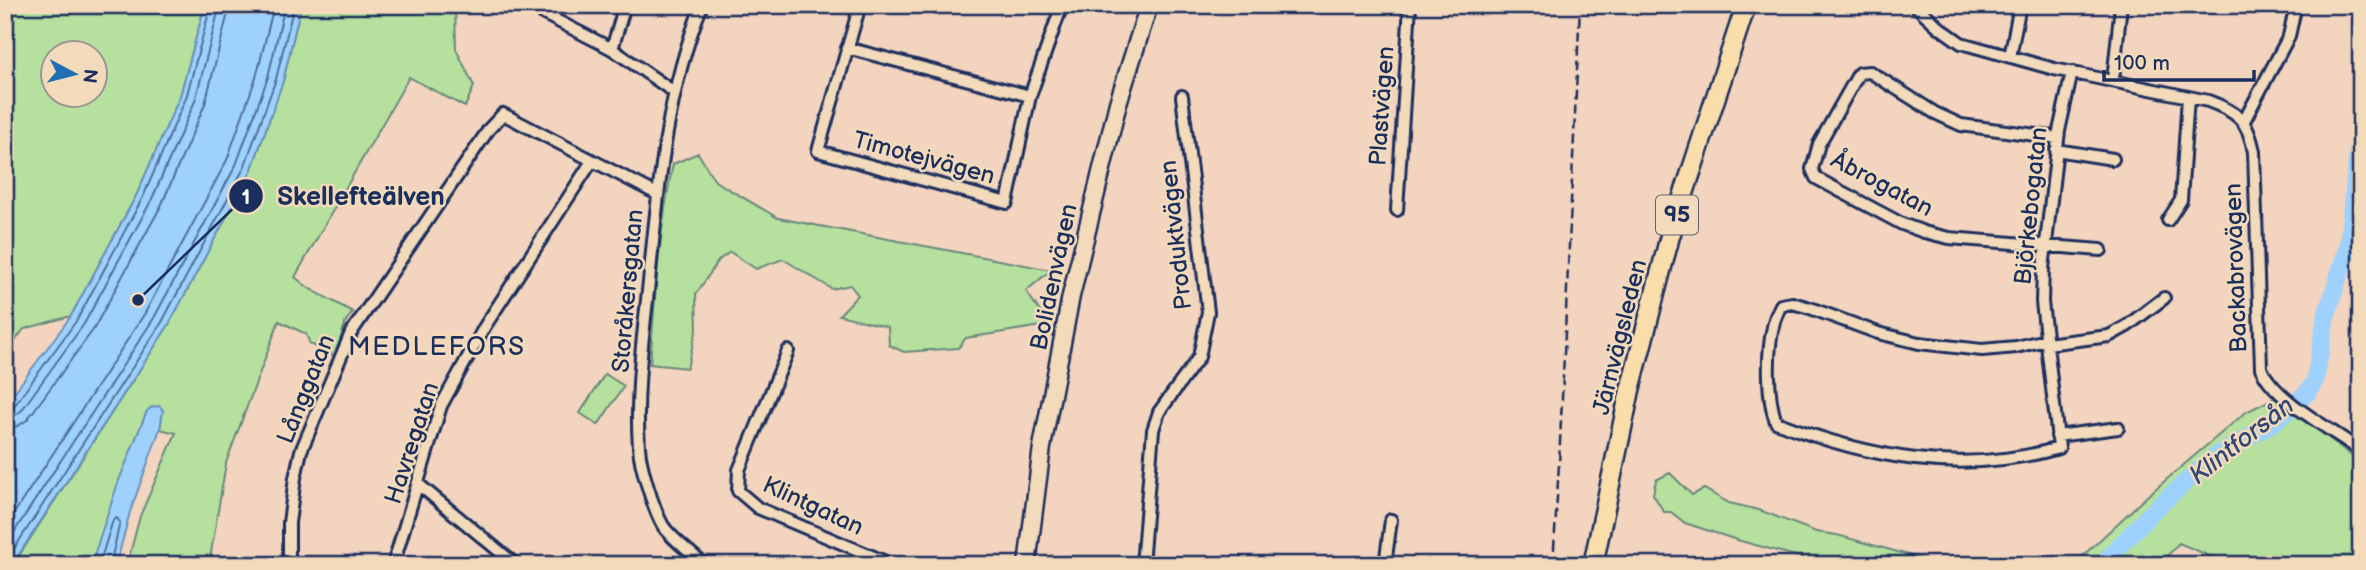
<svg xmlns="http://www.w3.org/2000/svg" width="2366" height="570" viewBox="0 0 2366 570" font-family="'Balsamiq Sans',sans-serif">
<rect width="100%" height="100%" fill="#f3d4be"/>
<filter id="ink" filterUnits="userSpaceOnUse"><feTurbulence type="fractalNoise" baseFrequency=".0143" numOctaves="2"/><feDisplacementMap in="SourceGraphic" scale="14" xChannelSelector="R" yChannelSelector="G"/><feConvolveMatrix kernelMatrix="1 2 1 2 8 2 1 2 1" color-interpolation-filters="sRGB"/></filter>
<g filter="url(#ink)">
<path fill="#b6e09d" stroke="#68887e" stroke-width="2" fill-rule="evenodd" d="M5,5H205L180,96L137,194L71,316L24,329L5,354ZM52,52H94V94H52Z
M301,5H455L456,49L474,86L465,107L409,77L295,277L310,289L353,312L346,321L335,356L310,344L306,334L279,321L226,463L209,565H127L140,516L176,433L160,429L163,410L152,407L147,411L118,483L91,565H13L168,326L251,171L283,81Z
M698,153L715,181L778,218L1051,270L1026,291L1041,313L1042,326L966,338L958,348L904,352L889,345L888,327L839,315L858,295L850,285L832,289L783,259L756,269L730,252L719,260L696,294L697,328L687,368L650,364C655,297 659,230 673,164Z
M605,374L624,386L598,425L580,413Z
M2276,397L2361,463V565H2231L2179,543L2159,565H2073L2147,496L2246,412Z
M1670,473L1692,495L1704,489L1729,503L1759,510L1816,532L1837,535L1944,565H1828L1737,540L1685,523L1671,512H1664L1653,494L1656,480Z"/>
<path fill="#9ed1fc" stroke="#6a90bd" stroke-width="2" d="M205,5H301L283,81L251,171L168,326L12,565H5V405L71,316L137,194L180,96Z
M159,406L163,410L160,429L130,512L116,565H91L118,483L147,411L152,407Z"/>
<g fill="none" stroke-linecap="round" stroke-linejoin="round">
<path stroke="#4f709d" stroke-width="2" d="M5,409L14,406L77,320L143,197L186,98L211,5
M5,418L14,416L21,411L84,324L151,201L195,101L220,5
M5,428L18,426L27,420L93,330L161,206L205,104L230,5
M5,527L145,313L227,160L257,74L274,5
M5,546L154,318L236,165L268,77L285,5
M7,565L8,558L162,322L244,168L276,79L294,5
M99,565L113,520L117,518L120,522L110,565"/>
<path stroke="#9ed1fc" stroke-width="18" d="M2101,565L2155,509L2214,457L2276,421L2308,392L2315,381L2326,317L2348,246L2361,124"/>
<defs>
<path id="minor" d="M536,5L544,14L612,49L674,92
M702,5C666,93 658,189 649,282C643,337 635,393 639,447C640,466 653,507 662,524C669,537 693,554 704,565
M860,5L818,151L1007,203L1030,96L1062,5
M1915,5L1940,28L1961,43L2054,69L2208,101C2238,112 2248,120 2254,152L2261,368C2275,401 2332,429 2361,451
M847,48L1030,96
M612,49L625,5
M2010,57L2020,5
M2113,80L2121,5
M2244,121L2289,36L2296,5
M2058,138L1961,125L1935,113L1870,72L1859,73L1819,144L1812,169L1816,178L1840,191L1902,224L1924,232L1949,238L2101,250
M2056,150L2113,159
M1397,210L1410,5
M2168,220L2181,200L2188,97
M2046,340L2016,347L1982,350L1919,343L1878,333L1810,308L1792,303L1781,305C1778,312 1774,319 1773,327C1767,352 1767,398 1776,422C1869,458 1961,476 2059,448L2042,302L2043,269L2059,131L2072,72
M2047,344L2109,336L2127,326L2164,298
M788,351L739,470L738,491L758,508L893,565
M2057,436L2118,428
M418,484L516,565
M292,565L289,555V523L295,478L301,451L351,333L489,129L503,114L657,194
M393,565L441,406L485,326L592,161
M1142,565L1153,430L1159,412L1199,357L1208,312L1182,96
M1385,565L1391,520"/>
<path id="secondary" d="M1027,565L1042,447L1071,296L1118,103L1149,5"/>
<path id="primary" d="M1593,565L1630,390L1670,236L1746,5"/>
</defs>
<use href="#minor" stroke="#1b2f5e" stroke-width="16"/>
<use href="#secondary" stroke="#1b2f5e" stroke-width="21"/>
<use href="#primary" stroke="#1b2f5e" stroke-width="23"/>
<use href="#minor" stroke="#f2daba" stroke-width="10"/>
<use href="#secondary" stroke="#f2daba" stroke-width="16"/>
<use href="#primary" stroke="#f9deab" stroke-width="18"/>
<path stroke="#1b2f5e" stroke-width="2.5" stroke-dasharray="10 5" stroke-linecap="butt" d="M1553,565L1559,464L1580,5"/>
</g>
</g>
<g text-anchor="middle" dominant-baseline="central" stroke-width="5" stroke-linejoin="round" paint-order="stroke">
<rect fill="#f2daba" stroke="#5c627a" stroke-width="2" x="1656" y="195.5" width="42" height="39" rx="5"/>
<g font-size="23" font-weight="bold" fill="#1b2f5e">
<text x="1677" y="215">95</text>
</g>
<g font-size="24" fill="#1b2f5e" stroke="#f2daba">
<text transform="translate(1382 106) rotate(-86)">Plastvägen</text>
<text transform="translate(924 158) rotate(15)">Timotejvägen</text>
<text transform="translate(1882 184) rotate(28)">Åbrogatan</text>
<text transform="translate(2031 206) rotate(-84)">Björkebogatan</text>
<text transform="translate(1176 235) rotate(-96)">Produktvägen</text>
<text transform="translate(2236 268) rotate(-92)">Backabrovägen</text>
<text transform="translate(1054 277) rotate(-78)">Bolidenvägen</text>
<text transform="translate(628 291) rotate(-85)">Storåkersgatan</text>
<text transform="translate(1620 337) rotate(-76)">Järnvägsleden</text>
<text transform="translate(306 389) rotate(-68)">Långgatan</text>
<text transform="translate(412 443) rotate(-72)">Havregatan</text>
<text transform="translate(813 506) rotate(25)">Klintgatan</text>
</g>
<g font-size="26" letter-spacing="2" fill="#1b2f5e" stroke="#f2daba">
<text x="437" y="347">MEDLEFORS</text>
</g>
<g font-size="26" font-style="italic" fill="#2f4776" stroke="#f2daba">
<text transform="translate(2242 441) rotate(-38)">Klintforsån</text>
</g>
</g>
<path fill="none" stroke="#1b2f5e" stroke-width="2.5" d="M138 300L246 196"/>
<g fill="#1b2f5e" stroke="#f2daba" stroke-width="2.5">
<circle cx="138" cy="300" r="7"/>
<circle cx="246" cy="196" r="18"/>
</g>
<g font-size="21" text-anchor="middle" font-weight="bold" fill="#fff">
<text x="246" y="204">1</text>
</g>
<g font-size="26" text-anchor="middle" font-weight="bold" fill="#1b2f5e" stroke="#f2daba" stroke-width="5" stroke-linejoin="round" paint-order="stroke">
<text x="361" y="205">Skellefteälven</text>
</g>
<rect width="2366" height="570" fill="none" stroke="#f2daba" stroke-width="28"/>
<rect x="14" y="14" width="2338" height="542" fill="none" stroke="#1b2f5e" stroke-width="2.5" filter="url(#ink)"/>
<g transform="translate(74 74) rotate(97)"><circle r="33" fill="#f2daba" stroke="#9c9695" stroke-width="2"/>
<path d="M0-5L12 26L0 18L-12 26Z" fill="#1f6fb2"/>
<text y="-10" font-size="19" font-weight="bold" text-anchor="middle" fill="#1b2f5e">N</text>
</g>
<path d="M2104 70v10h150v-10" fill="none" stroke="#1b2f5e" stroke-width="3.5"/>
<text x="2114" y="70" font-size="21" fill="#1b2f5e" stroke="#f2daba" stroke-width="5" paint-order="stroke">100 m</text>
</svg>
